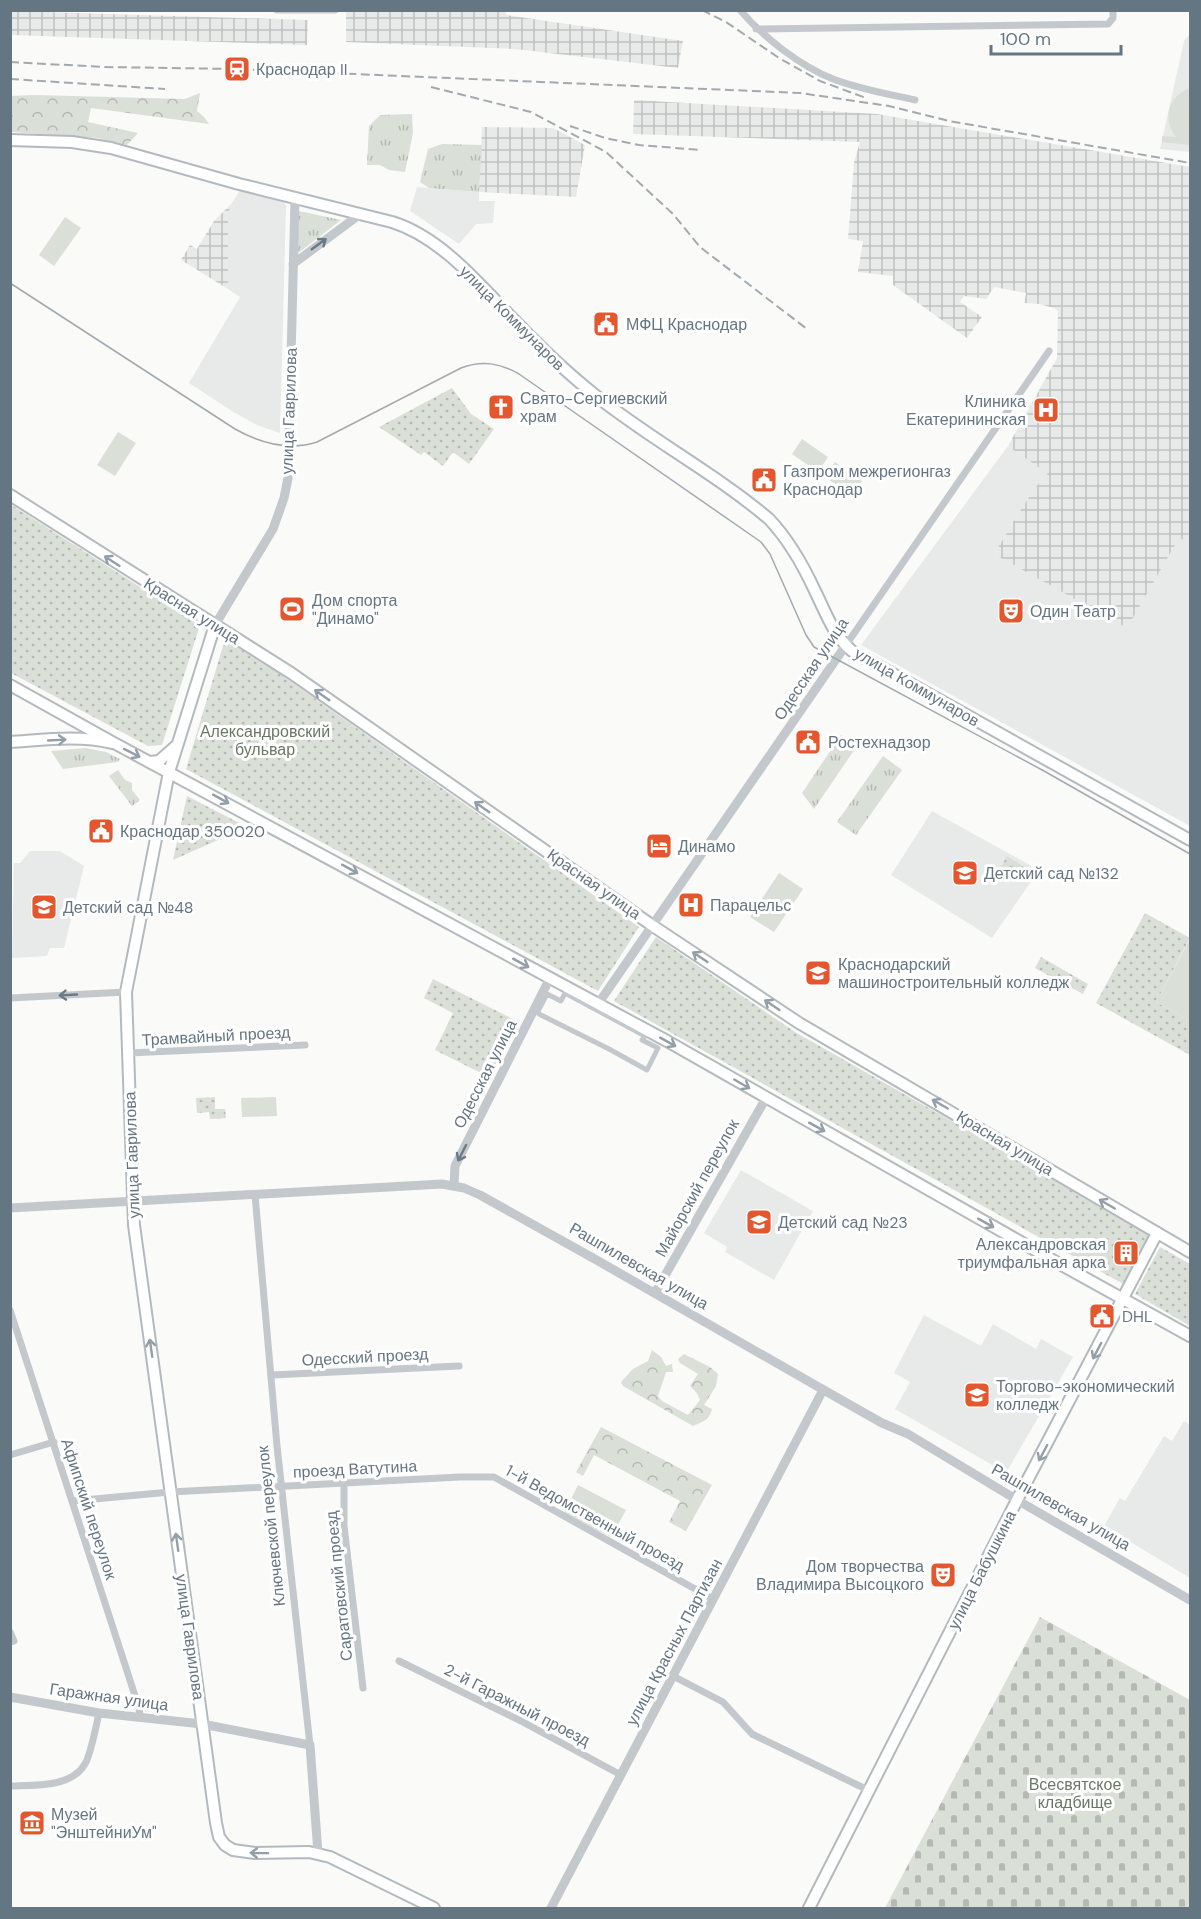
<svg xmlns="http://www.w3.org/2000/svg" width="1201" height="1919" viewBox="0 0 1201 1919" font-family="'DM Sans',sans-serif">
<defs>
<pattern id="industrial-grid" width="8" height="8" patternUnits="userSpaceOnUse" patternTransform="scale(1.5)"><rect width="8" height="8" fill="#e8e9e9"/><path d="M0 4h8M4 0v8" fill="none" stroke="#c0c1c2"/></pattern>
<pattern id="grass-tufts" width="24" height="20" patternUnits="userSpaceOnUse" patternTransform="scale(1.5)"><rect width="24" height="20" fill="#dadfd7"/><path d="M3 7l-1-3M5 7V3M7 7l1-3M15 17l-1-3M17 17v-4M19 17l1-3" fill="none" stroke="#b4b9b4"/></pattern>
<pattern id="forest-crowns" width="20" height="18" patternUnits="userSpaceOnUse" patternTransform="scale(1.5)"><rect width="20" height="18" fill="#dadfd7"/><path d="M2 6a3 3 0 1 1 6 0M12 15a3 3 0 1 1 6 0" fill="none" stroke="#b4b9b4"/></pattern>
<pattern id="cemetery-stones" width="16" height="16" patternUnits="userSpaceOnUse" patternTransform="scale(1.5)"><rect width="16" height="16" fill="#dadfd7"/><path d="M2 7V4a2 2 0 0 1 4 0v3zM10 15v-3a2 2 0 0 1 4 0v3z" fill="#b4b9b4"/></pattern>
<pattern id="park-dots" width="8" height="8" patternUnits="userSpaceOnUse" patternTransform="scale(1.5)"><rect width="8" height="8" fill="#dadfd7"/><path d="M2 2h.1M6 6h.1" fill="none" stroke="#b4b9b4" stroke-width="1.8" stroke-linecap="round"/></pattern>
</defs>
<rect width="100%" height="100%" fill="#fafaf8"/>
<path fill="#e8e9e9" d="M1190,34V152L1160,149L1184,41Z
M417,187L479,192V201H495L493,223L476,224L459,244L410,211Z
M240,190L284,202L286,206L280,433L257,425L235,413L189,383L240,297L228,289V214L232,203Z
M1008,446L1049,474L1041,480L1023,506L994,554L1127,627L1179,537L1190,543V826L861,645Z
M932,811L1039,870L992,938L891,875Z
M30,851H60L84,866L64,948H50L47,956L12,958L14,863H20Z
M741,1170L813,1211L774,1280L725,1252L727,1247L704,1233Z
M924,1315L981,1346L993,1324L1036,1349L1041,1339L1073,1357L1006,1473L895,1409L910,1382L894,1373Z
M1184,1421L1190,1425V1578L1104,1526L1120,1498L1125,1501L1164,1436L1172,1441Z"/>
<path fill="url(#industrial-grid)" d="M11,11L308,20L307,45L11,35Z
M346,11H506V15L683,41L678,68L515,49L346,42Z
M634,100L877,114L1190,167V543L1179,538L1127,628L994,554L1023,506L1041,480L1048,474L1008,446L1057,358L1058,311L1054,308L1039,304L1024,303L1026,293L994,287L986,299L964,296L960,302L982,317L967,338L893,285V276L858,272L863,241L848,239L854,163L860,142L633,134Z
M482,127L553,128L585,145L576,197L479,192Z
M232,203L228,214V289L181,260L190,245L197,249L214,221Z"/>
<path fill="url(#grass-tufts)" d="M412,114L413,133L405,172L389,170L380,165H367L369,126L380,115Z
M442,144L482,145L479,192L429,188L420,182L428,149Z
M299,211L341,220L297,254Z
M841,735L857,746L814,809L802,793Z
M85,748L106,752L120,759L118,762L63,769L51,751Z
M883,756L902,770L856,835L837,822Z
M118,770L125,780L132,783V790L140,800L132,806L109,776Z"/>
<path fill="url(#forest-crowns)" d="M200,93L197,111L204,117L209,124L91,108L88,122L138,133L127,145L97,138L11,132V96L35,95L185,99Z
M652,1350L661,1357L666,1366L672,1364L673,1372H666L658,1396L662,1401L688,1415L700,1400L697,1393L690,1386L698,1374L680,1363L678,1359L684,1354L710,1367L718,1374L716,1386L704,1405L712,1409C710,1420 702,1422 693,1426L623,1386L621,1382L633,1369L648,1361Z
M601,1427L712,1485L686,1531L669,1522L680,1501L594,1455L583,1476L576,1472Z"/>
<path fill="url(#cemetery-stones)" d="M1040,1617L1190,1700V1908H885Z"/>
<path fill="url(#park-dots)" d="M452,388L471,414L494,429L469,464L453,452L443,466L424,452L421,455L379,427Z
M10,504L200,625L162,745L148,746L11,673Z
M226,636L639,927L598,991L186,769Z
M187,796L247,827L173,860Z
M1007,856L1024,867L1015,882L998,872Z
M1145,913L1190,938L1156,1002L1190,1021V1055L1096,1003Z
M656,937L795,1032L1152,1235L1125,1285L614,1001Z
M1041,957L1088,984L1083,994L1035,968Z
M433,979L519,1022L491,1078L435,1050L453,1013L424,998Z
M215,1097V1109H225L226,1118L210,1119L209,1112L197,1113L196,1098Z
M1160,1247L1190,1264V1326L1135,1294Z"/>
<path fill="#dadfd7" d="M1190,88V145L1162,142V136L1176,137C1161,118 1169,96 1190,88Z
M65,217L81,228L54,266L39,255Z
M118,432L136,443L115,476L97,465Z
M802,439L828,457L818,472L792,454Z
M835,462L862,481L852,496L825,477Z
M779,873L803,889L774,932L750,917Z
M1190,939V1021L1156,1002Z
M276,1097L277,1116L242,1117L241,1098Z
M578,1485L626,1510L611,1537L564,1513Z"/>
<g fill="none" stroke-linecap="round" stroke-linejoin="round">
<defs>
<path id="secondary" d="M10,140L72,142L111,148L239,184L392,222C441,237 480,285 515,321C540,347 566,372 595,395C650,439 716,474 769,519C789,540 803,565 815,591C826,613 833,635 852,651L1190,840
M215,625L169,772L126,992L134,1225L216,1823L219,1837L225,1845L233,1850L255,1853L309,1852L330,1857L434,1908
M10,742C43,740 79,735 112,743
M150,762L159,761L176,746
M809,1908L1017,1500L1157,1233"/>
<path id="primary" d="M10,495L291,673L653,926L799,1023L1190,1252
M10,685L114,743L667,1041L1049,1258L1190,1336"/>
</defs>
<use href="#secondary" stroke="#b3babf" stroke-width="14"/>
<use href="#primary" stroke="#b5babe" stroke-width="14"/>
<path stroke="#c3c8cc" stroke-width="5" d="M565,993L645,1036L642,1040L658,1048L647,1070L609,1049L539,1014L538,1011L547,994L561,1001Z"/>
<path stroke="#c3c8cc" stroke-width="7" d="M277,10H335
M740,10C763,37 800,66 833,79C859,89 888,94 915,100
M756,29L1108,24L1113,18V10
M846,645L1049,351
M10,998L126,992
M128,1053L305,1045
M255,1195L277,1446L310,1745
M10,1310L139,1708L140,1716
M272,1375L459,1366
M10,1455L54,1442
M344,1482V1526L363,1688
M73,1501L170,1492L460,1477H494L713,1599
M10,1632L14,1641L10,1642
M399,1661L521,1721L621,1775
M673,1676L723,1702L752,1734L870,1791
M10,1786C34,1785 71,1788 85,1764C91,1754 96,1726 99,1713"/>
<path stroke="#c3c8cc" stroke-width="9" d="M293,264L359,215
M215,625L273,529L284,498L288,478L295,199
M598,1004L846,645
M454,1186L455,1166L550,978
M10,1208L442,1184L464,1188L480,1195L593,1258L836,1397L882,1423L908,1434L1017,1500L1190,1600
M655,1293L766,1098
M10,1697L99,1713L202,1724L310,1745L318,1853
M551,1908L823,1390"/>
<use href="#secondary" stroke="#fff" stroke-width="10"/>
<use href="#primary" stroke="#fff" stroke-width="10"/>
<path stroke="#a2aab0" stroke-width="1.5" d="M10,283L235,429C260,443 289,451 317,442L461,368C482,360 500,363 519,374L761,542L770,554L806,635L814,647L1044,771L1190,854"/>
<path stroke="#a2aab0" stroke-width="2" stroke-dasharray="9 4.5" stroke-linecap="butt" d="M702,10L726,22L779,58L820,81L866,98
M10,62L104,67L237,69L800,93L889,106L949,121L1190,163
M10,79L165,89
M431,87L531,112L606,152L673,214L700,247L807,329
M570,126L605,138L639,145L700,150"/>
</g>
<defs><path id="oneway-shaft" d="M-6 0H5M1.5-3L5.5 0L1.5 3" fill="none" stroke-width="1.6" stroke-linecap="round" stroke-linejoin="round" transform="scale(1.5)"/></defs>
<g stroke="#6a7a87">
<use href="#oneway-shaft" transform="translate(319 244) rotate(-36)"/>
<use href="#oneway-shaft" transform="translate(68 995) rotate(177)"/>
<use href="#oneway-shaft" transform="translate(462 1153) rotate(117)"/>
</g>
<g stroke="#939fa8">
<use href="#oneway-shaft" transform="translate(112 561) rotate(-147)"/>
<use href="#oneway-shaft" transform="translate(322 695) rotate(-145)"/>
<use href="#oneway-shaft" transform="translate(57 740) rotate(-3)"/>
<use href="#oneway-shaft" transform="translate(132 753) rotate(27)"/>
<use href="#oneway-shaft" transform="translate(221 799) rotate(29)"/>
<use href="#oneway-shaft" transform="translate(482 807) rotate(-145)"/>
<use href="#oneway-shaft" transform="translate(350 869) rotate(29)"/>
<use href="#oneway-shaft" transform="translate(700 957) rotate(-146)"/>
<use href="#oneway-shaft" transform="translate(521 963) rotate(29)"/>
<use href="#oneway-shaft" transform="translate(772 1005) rotate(-146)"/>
<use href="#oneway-shaft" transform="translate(668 1042) rotate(29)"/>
<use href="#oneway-shaft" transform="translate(742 1084) rotate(30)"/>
<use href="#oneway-shaft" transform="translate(940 1104) rotate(-150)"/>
<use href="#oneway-shaft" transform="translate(817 1127) rotate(29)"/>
<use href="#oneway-shaft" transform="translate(1107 1204) rotate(-150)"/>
<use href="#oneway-shaft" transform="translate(986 1223) rotate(29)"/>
<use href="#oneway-shaft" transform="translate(151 1348) rotate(-98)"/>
<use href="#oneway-shaft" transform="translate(1097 1351) rotate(118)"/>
<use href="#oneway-shaft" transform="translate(1043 1453) rotate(118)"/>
<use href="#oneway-shaft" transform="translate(177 1542) rotate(-98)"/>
<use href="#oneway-shaft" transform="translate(259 1853) rotate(-179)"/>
</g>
<defs>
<symbol id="station-square" viewBox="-11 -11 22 22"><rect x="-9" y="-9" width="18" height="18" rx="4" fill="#e4572e" stroke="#fff"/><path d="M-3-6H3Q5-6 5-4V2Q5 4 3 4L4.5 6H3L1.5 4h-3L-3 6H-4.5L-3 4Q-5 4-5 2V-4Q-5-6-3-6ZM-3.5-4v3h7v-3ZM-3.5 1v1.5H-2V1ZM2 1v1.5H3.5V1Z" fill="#fff"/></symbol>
<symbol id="civic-square" viewBox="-11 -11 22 22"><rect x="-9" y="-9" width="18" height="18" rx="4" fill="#e4572e" stroke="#fff"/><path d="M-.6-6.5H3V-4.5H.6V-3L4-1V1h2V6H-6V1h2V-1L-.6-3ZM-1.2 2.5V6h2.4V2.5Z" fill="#fff"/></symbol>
<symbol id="church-square" viewBox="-11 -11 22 22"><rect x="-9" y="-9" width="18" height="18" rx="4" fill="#e4572e" stroke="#fff"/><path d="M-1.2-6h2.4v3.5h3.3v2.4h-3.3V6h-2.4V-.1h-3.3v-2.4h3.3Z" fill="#fff"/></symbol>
<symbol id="hospital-square" viewBox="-11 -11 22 22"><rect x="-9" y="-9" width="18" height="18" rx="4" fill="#e4572e" stroke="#fff"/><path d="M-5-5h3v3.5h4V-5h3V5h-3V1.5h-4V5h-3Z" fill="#fff"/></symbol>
<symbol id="stadium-square" viewBox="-11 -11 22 22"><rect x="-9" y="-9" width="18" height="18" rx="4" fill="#e4572e" stroke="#fff"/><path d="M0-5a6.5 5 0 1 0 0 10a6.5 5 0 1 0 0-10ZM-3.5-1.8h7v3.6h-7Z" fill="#fff"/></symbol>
<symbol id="theatre-square" viewBox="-11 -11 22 22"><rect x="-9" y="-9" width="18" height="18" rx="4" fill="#e4572e" stroke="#fff"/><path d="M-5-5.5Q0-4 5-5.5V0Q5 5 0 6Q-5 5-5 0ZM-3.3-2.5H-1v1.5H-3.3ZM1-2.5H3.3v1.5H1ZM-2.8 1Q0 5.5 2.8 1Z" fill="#fff"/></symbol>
<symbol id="hotel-square" viewBox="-11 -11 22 22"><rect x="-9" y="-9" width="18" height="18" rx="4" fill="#e4572e" stroke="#fff"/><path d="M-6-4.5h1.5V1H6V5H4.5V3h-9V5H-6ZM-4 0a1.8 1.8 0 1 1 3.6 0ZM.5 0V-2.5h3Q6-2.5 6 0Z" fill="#fff"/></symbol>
<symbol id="school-square" viewBox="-11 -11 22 22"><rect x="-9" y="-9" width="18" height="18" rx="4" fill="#e4572e" stroke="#fff"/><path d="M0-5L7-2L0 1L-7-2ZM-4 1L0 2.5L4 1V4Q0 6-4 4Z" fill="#fff"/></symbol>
<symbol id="university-square" viewBox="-11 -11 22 22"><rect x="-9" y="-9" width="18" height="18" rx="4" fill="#e4572e" stroke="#fff"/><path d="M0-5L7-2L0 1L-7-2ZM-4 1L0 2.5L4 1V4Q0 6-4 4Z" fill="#fff"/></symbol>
<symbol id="building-square" viewBox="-11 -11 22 22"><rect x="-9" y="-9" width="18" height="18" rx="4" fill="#e4572e" stroke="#fff"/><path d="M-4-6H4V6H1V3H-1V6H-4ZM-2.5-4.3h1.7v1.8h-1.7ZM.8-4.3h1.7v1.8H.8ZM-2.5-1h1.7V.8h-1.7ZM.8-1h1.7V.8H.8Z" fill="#fff"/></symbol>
<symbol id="museum-square" viewBox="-11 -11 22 22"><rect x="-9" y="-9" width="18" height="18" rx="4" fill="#e4572e" stroke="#fff"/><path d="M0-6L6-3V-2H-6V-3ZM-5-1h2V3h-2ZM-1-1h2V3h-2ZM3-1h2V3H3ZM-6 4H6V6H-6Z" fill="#fff"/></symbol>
</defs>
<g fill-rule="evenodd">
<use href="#station-square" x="222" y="54" width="30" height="30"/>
<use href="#civic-square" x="591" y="309" width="30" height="30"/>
<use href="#church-square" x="486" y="392" width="30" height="30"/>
<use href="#hospital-square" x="1031" y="395" width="30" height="30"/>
<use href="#civic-square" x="749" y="465" width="30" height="30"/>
<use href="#stadium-square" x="277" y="594" width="30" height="30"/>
<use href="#theatre-square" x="996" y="596" width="30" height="30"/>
<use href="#civic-square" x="793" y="727" width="30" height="30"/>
<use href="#civic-square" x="86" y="816" width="30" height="30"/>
<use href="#hotel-square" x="644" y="831" width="30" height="30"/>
<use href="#school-square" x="950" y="858" width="30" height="30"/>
<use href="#hospital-square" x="676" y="890" width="30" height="30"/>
<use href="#school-square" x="29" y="892" width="30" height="30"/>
<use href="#university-square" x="803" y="958" width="30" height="30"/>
<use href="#school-square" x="744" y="1207" width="30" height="30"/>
<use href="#building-square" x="1111" y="1238" width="30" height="30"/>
<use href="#civic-square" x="1087" y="1301" width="30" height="30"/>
<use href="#university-square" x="962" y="1380" width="30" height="30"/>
<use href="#theatre-square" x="928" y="1560" width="30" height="30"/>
<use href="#museum-square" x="17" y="1808" width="30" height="30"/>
</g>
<g text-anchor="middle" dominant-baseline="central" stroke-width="6" stroke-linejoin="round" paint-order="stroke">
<g font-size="16" fill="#657683" stroke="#fff" text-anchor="start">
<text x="256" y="69">Краснодар II</text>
<text x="626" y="324">МФЦ Краснодар</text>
<text x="520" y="398">Свято-Сергиевский<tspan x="520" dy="18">храм</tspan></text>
<text x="1026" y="401" text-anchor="end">Клиника<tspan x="1026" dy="18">Екатерининская</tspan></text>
<text x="783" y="471">Газпром межрегионгаз<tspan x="783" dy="18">Краснодар</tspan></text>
<text x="312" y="600">Дом спорта<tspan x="312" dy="18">"Динамо"</tspan></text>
<text x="1030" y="611">Один Театр</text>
<text x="828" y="742">Ростехнадзор</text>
<text x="120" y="831">Краснодар 350020</text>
<text x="678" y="846">Динамо</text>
<text x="984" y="873">Детский сад №132</text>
<text x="710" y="905">Парацельс</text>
<text x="63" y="907">Детский сад №48</text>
<text x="838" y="964">Краснодарский<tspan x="838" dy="18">машиностроительный колледж</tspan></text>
<text x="778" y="1222">Детский сад №23</text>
<text x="1106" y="1244" text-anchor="end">Александровская<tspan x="1106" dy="18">триумфальная арка</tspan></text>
<text x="1122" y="1316">DHL</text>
<text x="996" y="1386">Торгово-экономический<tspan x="996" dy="18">колледж</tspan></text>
<text x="924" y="1566" text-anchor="end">Дом творчества<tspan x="924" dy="18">Владимира Высоцкого</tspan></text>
<text x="51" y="1814">Музей<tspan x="51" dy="18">"ЭнштейниУм"</tspan></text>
</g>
<g font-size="16" fill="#657683" stroke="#fff">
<text transform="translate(512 318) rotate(45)">улица Коммунаров</text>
<text transform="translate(289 411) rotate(-88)">улица Гаврилова</text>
<text transform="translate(192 611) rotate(32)">Красная улица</text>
<text transform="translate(811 669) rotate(-56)">Одесская улица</text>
<text transform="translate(917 687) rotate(30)">улица Коммунаров</text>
<text transform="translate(594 884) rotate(35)">Красная улица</text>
<text transform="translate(216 1036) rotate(-3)">Трамвайный проезд</text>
<text transform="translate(485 1074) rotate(-63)">Одесская улица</text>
<text transform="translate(1005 1143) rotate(31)">Красная улица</text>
<text transform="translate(132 1155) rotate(-92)">улица Гаврилова</text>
<text transform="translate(697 1188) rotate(-61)">Майорский переулок</text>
<text transform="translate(639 1266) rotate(30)">Рашпилевская улица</text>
<text transform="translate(365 1357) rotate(-3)">Одесский проезд</text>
<text transform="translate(355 1469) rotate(-3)">проезд Ватутина</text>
<text transform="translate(1061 1507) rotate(30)">Рашпилевская улица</text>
<text transform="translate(89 1509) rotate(72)">Афипский переулок</text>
<text transform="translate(595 1518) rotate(29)">1-й Ведомственный проезд</text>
<text transform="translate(271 1526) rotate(-96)">Ключевской переулок</text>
<text transform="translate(982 1570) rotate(-63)">улица Бабушкина</text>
<text transform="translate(339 1586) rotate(-96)">Саратовский проезд</text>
<text transform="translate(190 1637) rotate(82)">улица Гаврилова</text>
<text transform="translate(674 1642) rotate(-62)">улица Красных Партизан</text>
<text transform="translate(109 1697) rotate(8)">Гаражная улица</text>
<text transform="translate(517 1705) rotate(27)">2-й Гаражный проезд</text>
</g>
<g font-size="16" fill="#687a64" stroke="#fff">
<text x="265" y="731">Александровский<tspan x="265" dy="18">бульвар</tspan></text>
<text x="1075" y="1784">Всесвятское<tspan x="1075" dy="18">кладбище</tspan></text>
</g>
</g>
<rect width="1201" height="1919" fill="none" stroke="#657683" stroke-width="24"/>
<path d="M991 45v9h130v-9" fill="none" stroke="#657683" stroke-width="3"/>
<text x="1000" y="45" font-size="18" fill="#657683" stroke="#ffffff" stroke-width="4.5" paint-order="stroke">100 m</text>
</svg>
